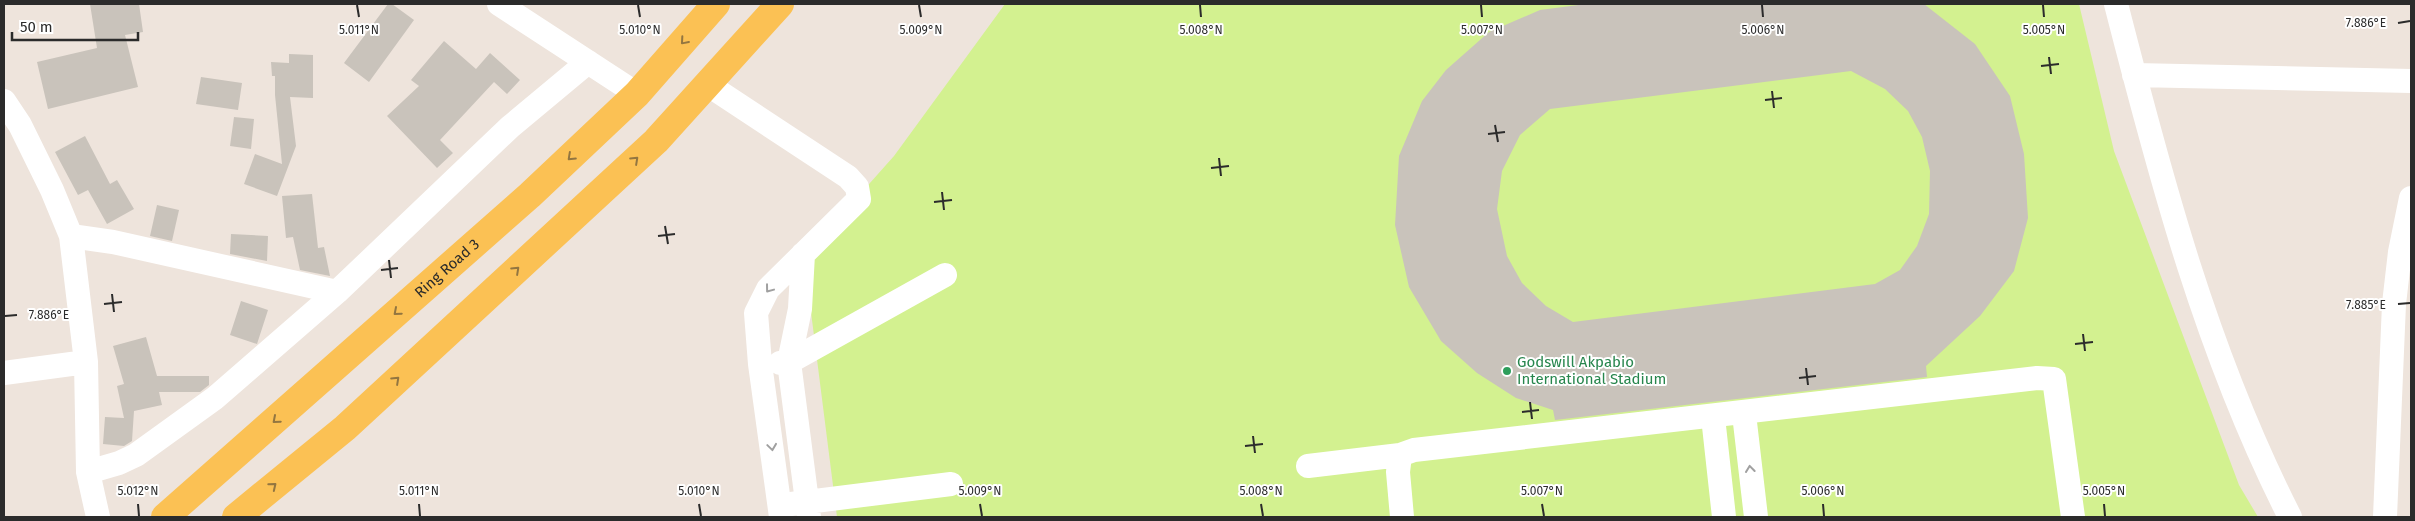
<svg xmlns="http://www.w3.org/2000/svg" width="2415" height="521" viewBox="0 0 2415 521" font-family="'Fira Sans',sans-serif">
<rect width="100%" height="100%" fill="#eee4dc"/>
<path fill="#d3f190" d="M1005,4H2079L2114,151L2239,485L2258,517H837L804,257L894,156Z"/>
<path fill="#c9c3bb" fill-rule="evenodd" d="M90,4H139L143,32L125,35L138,87L48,109L37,62L97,48Z
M388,4H392L414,20L369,82L344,63Z
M1586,4H1924L1975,44L2010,96L2024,154L2028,218L2014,271L1980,316L1926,366L1927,377L1555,420L1553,410L1516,398L1477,373L1441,341L1409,287L1395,225L1399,156L1422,101L1446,70L1489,32L1540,10ZM1851,71L1885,89L1908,111L1922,137L1930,171L1929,214L1917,246L1900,270L1875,284L1573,322L1546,306L1522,283L1507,256L1497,209L1502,171L1520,135L1550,109Z
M444,41L476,69L490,53L520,80L507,94L494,82L440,140L453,153L437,168L387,116L419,86L411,80Z
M289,54L313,55V98L290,97L296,146L277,196L244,184L255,154L282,164L275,95V76H272L271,62L289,63Z
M201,77L242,83L238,110L196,104Z
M234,117L254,119L251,149L230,146Z
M85,136L110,184L117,180L134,209L107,224L88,190L78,195L55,152Z
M312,194L318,248L324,247L330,276L300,270L293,237L286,238L282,196Z
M157,205L179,210L172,241L150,236Z
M231,234L268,236L267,261L230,254Z
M241,301L268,310L257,344L230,335Z
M146,337L157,376H209V385L200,392H159L162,405L134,411L132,441L124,446L103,444L105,417L124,418L117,386L124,384L113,346Z"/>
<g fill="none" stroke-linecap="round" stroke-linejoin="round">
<path stroke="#fff" stroke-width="24" d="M499,4L637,94
M2116,4C2161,180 2207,354 2290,517
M2134,75L2411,81
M707,84L848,177L857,187L859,199L768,289L756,313L760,364L781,517
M4,101L20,125L52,190L71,236L86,362L88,472L98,517
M71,236L113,242L337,292
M803,254L800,309L789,362L809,517
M780,363L789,362L945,275
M4,373L86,362
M1744,414L1756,517
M1713,417L1724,517
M1400,455L1398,472L1402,517
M1308,466L1400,455L1414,450L2037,378L2054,379L2073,517
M88,472L119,463L136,455L215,398L337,292L510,127L588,62
M791,504L951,484
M2385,517L2394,304L2400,252L2411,198"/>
<g stroke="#fbc154" stroke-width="28">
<path id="s1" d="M165,517L530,195L637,94L716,4"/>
<path d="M236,517L345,428L656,141L780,4"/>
</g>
</g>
<defs><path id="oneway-chevron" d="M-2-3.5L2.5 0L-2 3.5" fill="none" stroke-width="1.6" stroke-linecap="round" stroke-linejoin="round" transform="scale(1.25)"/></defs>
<g stroke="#937640">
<use href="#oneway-chevron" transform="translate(684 41) rotate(131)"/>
<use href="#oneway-chevron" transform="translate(571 157) rotate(137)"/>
<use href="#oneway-chevron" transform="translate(635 160) rotate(-43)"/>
<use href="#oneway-chevron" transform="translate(516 270) rotate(-43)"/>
<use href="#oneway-chevron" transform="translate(397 312) rotate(139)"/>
<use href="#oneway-chevron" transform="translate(396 380) rotate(-43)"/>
<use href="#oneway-chevron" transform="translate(276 420) rotate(139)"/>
<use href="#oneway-chevron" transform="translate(273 486) rotate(-39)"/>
</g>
<g stroke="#a0a0a0">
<use href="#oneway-chevron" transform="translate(769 289) rotate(127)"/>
<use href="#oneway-chevron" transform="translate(772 447) rotate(82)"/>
<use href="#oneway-chevron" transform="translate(1750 469) rotate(-97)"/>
</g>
<path fill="none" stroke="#2b2b2b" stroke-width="2" d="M357,5L359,17M638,5L640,17M919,5L921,17M1200,5L1201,17M1481,5L1482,17M1762,5L1763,17M2043,5L2044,17M2398,23L2410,21M2049,57L2051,74M2041,66L2059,64M1772,91L1774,108M1765,100L1782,98M1495,125L1498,142M1488,134L1505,132M1219,158L1221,176M1211,168L1229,166M942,192L944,210M934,202L952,200M665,226L668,244M658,236L675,234M389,260L391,278M381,270L398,268M112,294L114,312M104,304L122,302M2398,304L2410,303M5,316L17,315M2083,334L2085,351M2075,344L2093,342M1806,368L1808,385M1799,378L1816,376M1530,402L1532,419M1522,412L1539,410M1253,436L1255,453M1245,446L1263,444M138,504L139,516M419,504L420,516M699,504L701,516M980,504L982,516M1261,504L1263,516M1542,504L1544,516M1823,504L1824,516M2104,504L2105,516"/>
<circle fill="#2e9e5b" stroke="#fff" stroke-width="2" cx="1507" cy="371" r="5"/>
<g text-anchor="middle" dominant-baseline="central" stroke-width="4" stroke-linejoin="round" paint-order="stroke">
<g font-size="15" fill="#2b2b2b" stroke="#fff">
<text stroke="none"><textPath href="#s1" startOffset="376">Ring Road 3</textPath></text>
</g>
<g font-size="15" fill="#27864d" stroke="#fff" text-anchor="start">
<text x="1517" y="362">Godswill Akpabio<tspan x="1517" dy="17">International Stadium</tspan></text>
</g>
</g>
<g font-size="12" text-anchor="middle" fill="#2b2b2b" stroke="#fff" stroke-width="4" stroke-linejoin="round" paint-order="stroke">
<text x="2366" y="27">7.886°E</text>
<text x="359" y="34">5.011°N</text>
<text x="640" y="34">5.010°N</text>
<text x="921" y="34">5.009°N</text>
<text x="1201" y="34">5.008°N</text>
<text x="1482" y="34">5.007°N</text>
<text x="1763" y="34">5.006°N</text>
<text x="2044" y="34">5.005°N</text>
<text x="2366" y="309">7.885°E</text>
<text x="49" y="319">7.886°E</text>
<text x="138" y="495">5.012°N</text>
<text x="419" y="495">5.011°N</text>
<text x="699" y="495">5.010°N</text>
<text x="980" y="495">5.009°N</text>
<text x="1261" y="495">5.008°N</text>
<text x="1542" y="495">5.007°N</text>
<text x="1823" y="495">5.006°N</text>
<text x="2104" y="495">5.005°N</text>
</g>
<rect width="2415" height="521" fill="none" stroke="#2b2b2b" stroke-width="10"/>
<path d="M12 32v8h126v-8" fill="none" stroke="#2b2b2b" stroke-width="2.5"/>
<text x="20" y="32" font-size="15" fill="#2b2b2b" stroke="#ffffff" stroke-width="4" paint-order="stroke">50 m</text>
</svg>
